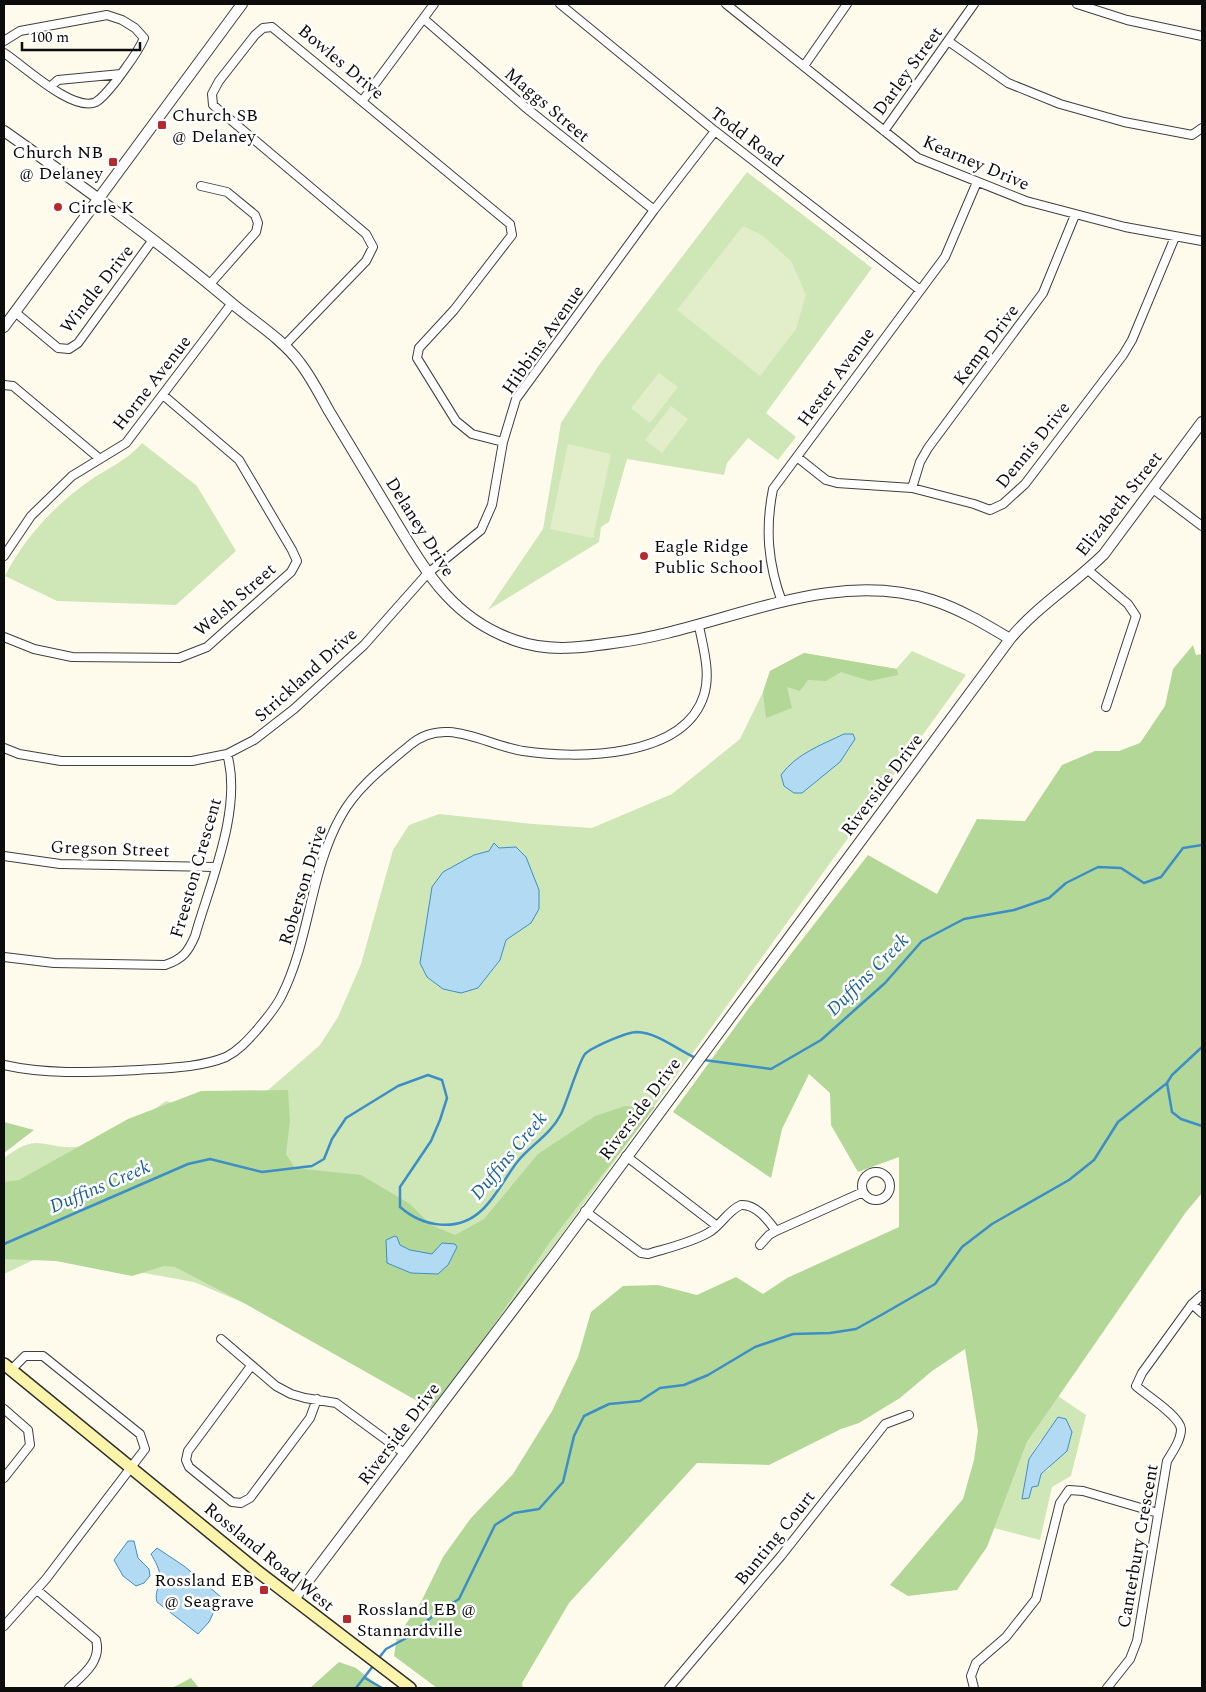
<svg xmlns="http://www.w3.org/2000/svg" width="1206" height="1692" viewBox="0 0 1206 1692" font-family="Spectral,serif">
<rect width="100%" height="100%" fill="#fefbec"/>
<path fill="#cfe7b7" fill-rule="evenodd" d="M747,172L872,268L766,413L796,437L778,460L748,438L727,463L724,475L627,459L609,522L601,527L599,542L488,610L543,529L561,423L599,365Z
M142,443L197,486L236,551L176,605L57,601L5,576C24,538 54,506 89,481C106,469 128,460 142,443Z
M912,651L966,675L437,1407L244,1303L194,1282L44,1255L4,1274V1158C39,1131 41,1149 76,1147C108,1144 140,1119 166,1101L185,1105L259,1098L320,1045L338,1017L361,964L393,850L409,825L439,814L533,824L592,828L672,794L740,739L763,692L770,671L804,653L896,669Z
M1058,1396L1086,1415L1071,1476L1052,1487L1040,1540L994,1528L1027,1442ZM1041,1439L1050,1468L1041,1474L1038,1486L1032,1487L1022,1499L1029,1459Z"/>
<path fill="#b3d797" d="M1193,645L1196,655L1202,654V1193L1186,1212L1027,1442L987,1547L957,1590L908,1596L890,1585L963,1499L974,1460L978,1431L965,1349L932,1371L900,1398L859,1423L841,1429L769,1465L697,1463L569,1603L522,1683L523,1688H437L394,1656L397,1637L421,1602L443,1557L471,1518L513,1474L552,1411L578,1357L591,1312L623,1286L658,1285L697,1295L736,1277L763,1294L787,1278L899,1227V1157L858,1172L831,1125L830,1093L809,1074L782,1129L771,1178L673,1112L749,1008L868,855L937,894L977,819L1025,821L1062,765L1095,751H1119L1140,743L1165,706L1173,669Z
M804,653L897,669L898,675L870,681L841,672L826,681L808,680L800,691L787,687L792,708L766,718L763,692L770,671Z
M288,1090L290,1121L286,1154L295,1168L361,1175L410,1204L431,1225L455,1235L484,1219L538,1154L595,1116L625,1106L655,1107L550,1242L435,1411L244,1303L175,1267L164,1266L132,1276L56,1261L4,1259V1182L19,1180L128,1119L201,1091Z
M4,1122L34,1130L4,1153Z
M339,1662L356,1668L381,1688H310Z
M191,1678L199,1688H172Z"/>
<path fill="#e1eec9" d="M743,226L762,235L791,261L806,295L796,329L760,376L677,310Z
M659,373L678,387L650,423L631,408Z
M671,406L688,419L662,453L645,440Z
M568,444L611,454L593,538L550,529Z"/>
<path fill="#b3daf3" stroke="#3d8ec7" d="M844,734H853L855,739L840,762L802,793H794L784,786L781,775C796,754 821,745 844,734Z
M494,843L499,848L516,847L526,857L539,890V909L531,923L506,940L500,960L478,988L461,993L443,989L427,977L420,963L432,887L443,872L474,855L489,851Z
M395,1236L397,1237L400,1245L410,1250L432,1254L442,1243L455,1244L457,1247L448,1265L438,1274L411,1273L387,1263L386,1240Z
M1058,1417L1066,1419L1072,1432L1067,1451L1041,1474L1038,1486L1032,1487L1029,1498L1022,1499L1029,1459Z
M128,1541H134L138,1558L149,1569L150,1576L144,1583L136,1586L123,1576L114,1560Z
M157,1548L184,1566L221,1597L209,1622L198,1634L157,1602C154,1592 160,1587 160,1578C160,1569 155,1561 151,1554Z"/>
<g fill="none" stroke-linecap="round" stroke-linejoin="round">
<path stroke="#3d8ec7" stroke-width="2.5" d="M704,1060L771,1069L821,1040L885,983L922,941L964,919L1014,910L1049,898L1066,883L1098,867L1121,868L1144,883L1161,877L1183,848L1202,845
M1167,1083L1172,1112L1181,1119L1202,1126
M4,1244L188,1164L210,1159L262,1172L312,1166L324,1159L332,1139L346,1118L398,1086L428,1075L442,1080L447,1098L440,1120L431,1141L400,1187V1207C423,1227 458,1233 482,1210C496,1197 506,1176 518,1161C531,1145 551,1134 561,1114C567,1102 579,1061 585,1054C592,1047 627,1032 637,1032C659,1033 677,1050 696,1058
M378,1659L386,1649L410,1636L435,1614L459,1599L495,1525L514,1513L539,1509L563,1482L574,1436L584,1416L609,1404L640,1401L660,1388L684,1385L708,1375L755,1347L793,1334L830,1333L856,1329L883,1314L935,1284L962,1247L992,1224L1069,1180L1094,1160L1118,1122L1167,1083L1172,1075L1202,1047
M365,1678L382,1688
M356,1688L373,1666"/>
<defs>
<path id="minor" d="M560,4L715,131L920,290
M726,4L918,158L1026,201L1125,227L1202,241
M1077,4L1127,20L1202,36
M424,19L525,107L654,210
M4,41L20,31L107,15L122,20L135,28L144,38C138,53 126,67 117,80C111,87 104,97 96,102C73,113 23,65 4,53
M948,41L1008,83L1060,104L1124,122L1192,135L1202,128
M804,66L847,4
M50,87L58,80L121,74
M363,100L434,4
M884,131L974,4
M201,186L227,192L255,215L258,223L256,232L210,284
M15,312L58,348L69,349L78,343L152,241
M284,346L366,261L373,247L366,234L213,105L212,94L219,81L255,35L263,28L272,27L510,224L512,235L454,310L419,348L417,358L456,421L472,434L503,442
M4,385L13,386L100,459
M797,457L826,480L837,483L912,488L974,504L990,510L1003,504L1025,484L1123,355L1132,340L1175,237
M912,488L920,462L928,448L1043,293L1075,215
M1153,489L1202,526
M4,556L31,516L72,476L126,443L232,303
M1088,570L1128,604L1136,616L1106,707
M782,602C768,564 765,529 773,489L945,257L977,182
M4,637L34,649L72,657L179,658L207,647L291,572L297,561L292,550L239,460L163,395
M4,748L19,754L61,761H192L227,754L254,740L294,709L364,645L427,574L481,530L492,505L503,442L516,399L654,210L715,131
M4,856L60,864L215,867
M4,957L54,963L165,965C183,959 188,952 195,936C210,883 243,808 227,754
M4,1065C48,1075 93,1072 137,1070C166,1068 199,1068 226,1057C238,1051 247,1041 256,1031C265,1020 276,1008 282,995C310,939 310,871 341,816C357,787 385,766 410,745C445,715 485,745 523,751C577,759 684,759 704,695C711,673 703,647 699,626
M626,1156L717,1226
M862 1186a14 14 0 1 1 28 0a14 14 0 1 1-28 0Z
M585,1211L641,1253L648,1254C668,1248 690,1243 708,1233C721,1226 727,1211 741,1205C756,1204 768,1220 776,1231L863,1192
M760,1245L769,1235L776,1231
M1192,1304L1202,1313
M221,1339L276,1386L291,1394L305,1398L336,1403L404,1453
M251,1366L188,1451L186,1460L189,1467L232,1502L241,1503L250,1498L310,1418L317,1399
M4,1409L28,1430L30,1445L4,1478
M37,1590L96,1640C102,1661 83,1675 69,1688
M4,1626L46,1579L145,1449L140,1434L43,1356H25L11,1370
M669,1688L781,1556L885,1424L909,1415
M974,1688L971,1676L976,1663L1006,1637L1036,1599L1060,1503L1069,1490L1083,1491L1158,1513
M1107,1688L1130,1659L1137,1641L1167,1461C1173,1451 1181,1440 1181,1429C1180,1416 1146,1395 1136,1386L1142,1373L1192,1304L1202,1295"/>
<path id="tertiary" d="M4,131C82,186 161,243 234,305C256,323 283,340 300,363C311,377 320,395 329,411C351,447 372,483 394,519C426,572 452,618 514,640C547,652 579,648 613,643C718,631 825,566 932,600C960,609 985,624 1010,639
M4,327L242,4
M295,1598L553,1257L1010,639C1037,606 1074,584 1104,554L1202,422"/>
<path id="secondary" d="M4,1364L256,1570L410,1688"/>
</defs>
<use href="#minor" stroke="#3f3f3f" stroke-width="10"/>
<use href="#tertiary" stroke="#3f3f3f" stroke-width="12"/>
<use href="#secondary" stroke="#2e2e2e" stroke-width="14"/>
<use href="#minor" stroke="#fff" stroke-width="8"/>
<use href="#tertiary" stroke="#fff" stroke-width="10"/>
<use href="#secondary" stroke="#fcf4aa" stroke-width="11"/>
</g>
<g fill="#b62a2f" stroke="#fff" stroke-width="2">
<rect x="157" y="120" width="10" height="10" rx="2.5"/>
<rect x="108" y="157" width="10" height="10" rx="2.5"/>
<circle cx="58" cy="207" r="5"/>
<circle cx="644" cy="556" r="5"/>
<rect x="259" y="1585" width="10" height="10" rx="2.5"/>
<rect x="342" y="1614" width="10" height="10" rx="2.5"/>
</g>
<g text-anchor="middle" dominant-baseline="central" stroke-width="5" stroke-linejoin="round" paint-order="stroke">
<g font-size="18" fill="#0c0c0c" stroke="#fff">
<text transform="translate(341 62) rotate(40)">Bowles Drive</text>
<text transform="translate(908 71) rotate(-54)">Darley Street</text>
<text transform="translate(547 105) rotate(40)">Maggs Street</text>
<text transform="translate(747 137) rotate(37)">Todd Road</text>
<text transform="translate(976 163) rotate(23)">Kearney Drive</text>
<text transform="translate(97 289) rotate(-52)">Windle Drive</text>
<text transform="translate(543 340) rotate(-55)">Hibbins Avenue</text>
<text transform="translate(986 345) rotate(-53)">Kemp Drive</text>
<text transform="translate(836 377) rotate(-54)">Hester Avenue</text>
<text transform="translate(152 383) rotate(-52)">Horne Avenue</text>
<text transform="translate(1033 445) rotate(-51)">Dennis Drive</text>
<text transform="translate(1119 504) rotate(-52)">Elizabeth Street</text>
<text transform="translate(420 527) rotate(58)">Delaney Drive</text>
<text transform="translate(235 600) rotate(-41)">Welsh Street</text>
<text transform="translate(306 675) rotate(-42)">Strickland Drive</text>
<text transform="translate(882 785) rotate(-53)">Riverside Drive</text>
<text transform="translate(110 849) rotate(2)">Gregson Street</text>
<text transform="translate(196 868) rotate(-74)">Freeston Crescent</text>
<text transform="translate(303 885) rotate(-73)">Roberson Drive</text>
<text transform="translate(640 1109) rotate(-53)">Riverside Drive</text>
<text transform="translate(399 1434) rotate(-53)">Riverside Drive</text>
<text transform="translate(775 1538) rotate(-51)">Bunting Court</text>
<text transform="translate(1138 1546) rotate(-80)">Canterbury Crescent</text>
<text transform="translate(269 1557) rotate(39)">Rossland Road West</text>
</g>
<g font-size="18" fill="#0c0c0c" stroke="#fff" text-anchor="start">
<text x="172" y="115">Church SB<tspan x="172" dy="21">@ Delaney</tspan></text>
<text x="103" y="152" text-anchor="end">Church NB<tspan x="103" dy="21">@ Delaney</tspan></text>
<text x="68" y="207">Circle K</text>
<text x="654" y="546">Eagle Ridge<tspan x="654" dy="21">Public School</tspan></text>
<text x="254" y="1580" text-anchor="end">Rossland EB<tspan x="254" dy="21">@ Seagrave</tspan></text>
<text x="357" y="1609">Rossland EB @<tspan x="357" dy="21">Stannardville</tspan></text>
</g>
<g font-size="19" font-style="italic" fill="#1b6098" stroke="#fff">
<text transform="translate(868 975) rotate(-45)">Duffins Creek</text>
<text transform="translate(509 1156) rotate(-50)">Duffins Creek</text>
<text transform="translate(100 1187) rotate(-23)">Duffins Creek</text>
</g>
</g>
<rect width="1206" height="1692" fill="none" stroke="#0c0c0c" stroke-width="10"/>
<path d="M22 42v8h118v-8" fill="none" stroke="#0c0c0c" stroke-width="2.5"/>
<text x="30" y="42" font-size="15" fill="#0c0c0c" stroke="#ffffff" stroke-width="4" paint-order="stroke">100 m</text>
</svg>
